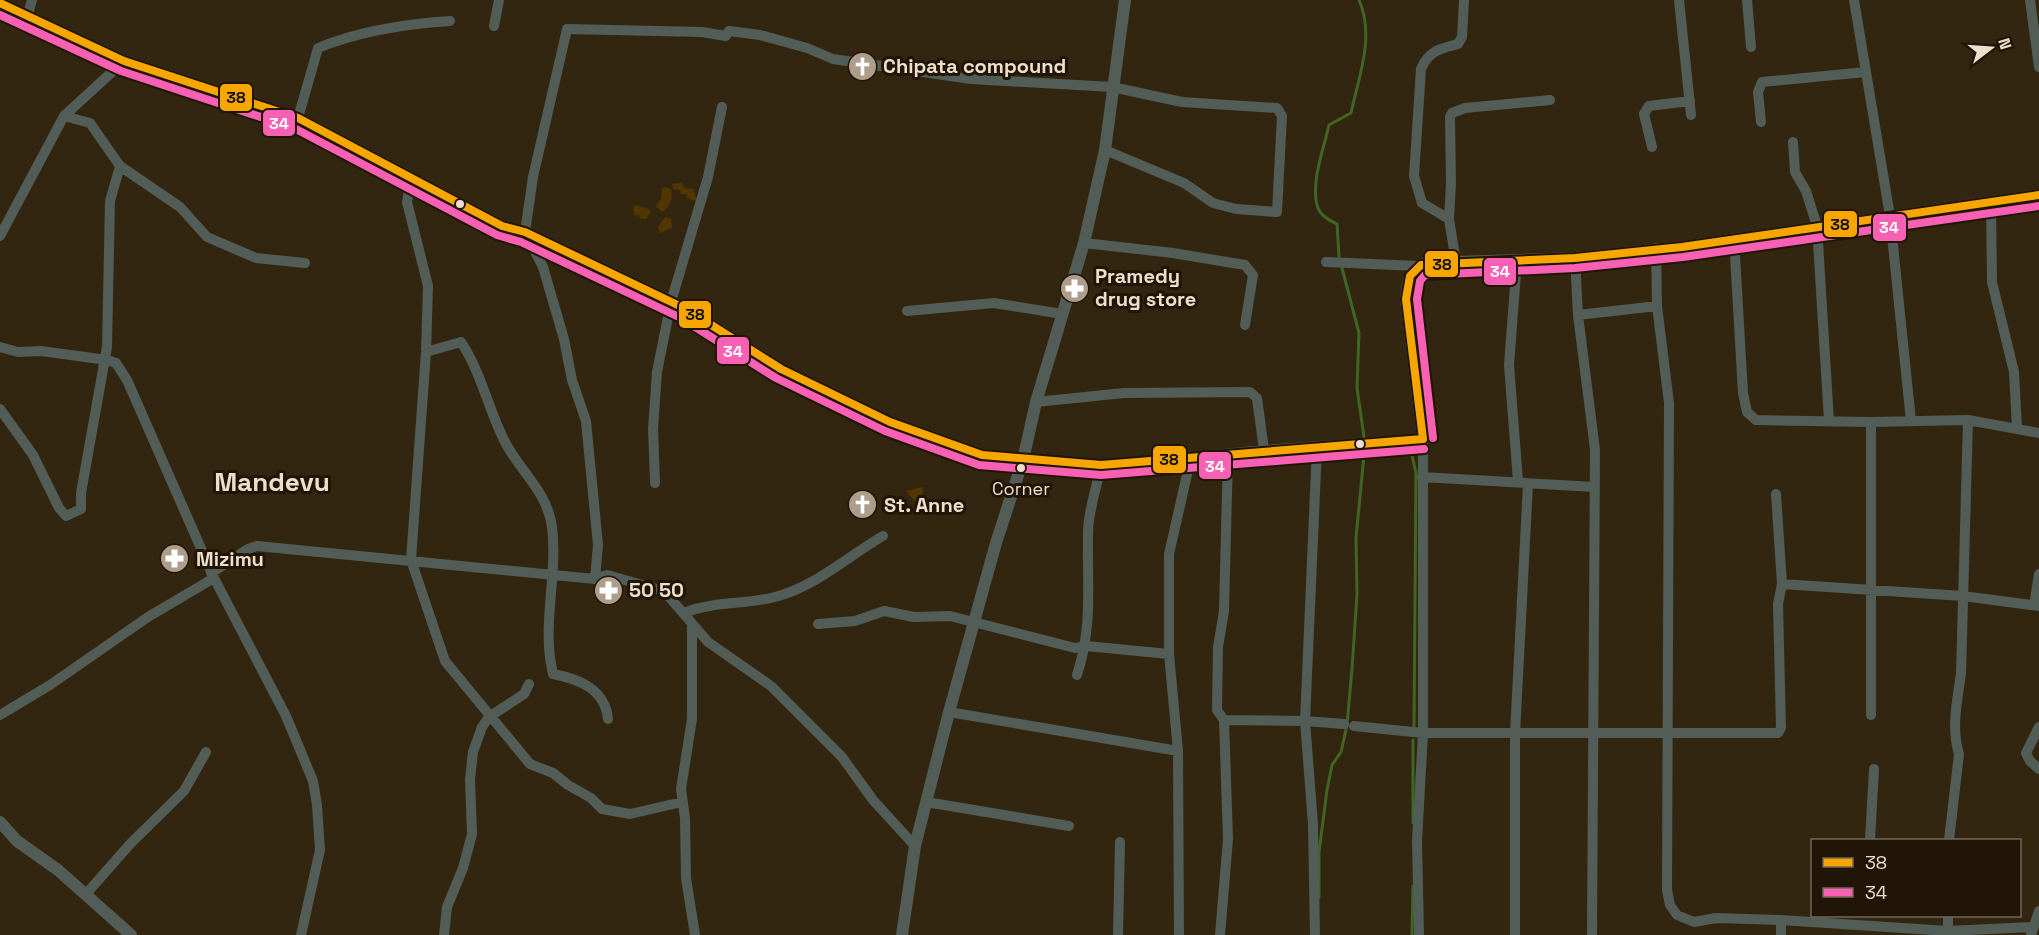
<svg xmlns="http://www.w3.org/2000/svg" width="2039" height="935" viewBox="0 0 2039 935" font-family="'Space Grotesk',sans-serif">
<rect width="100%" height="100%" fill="#332611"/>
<path fill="#523602" d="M681,183L685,188L693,189L697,199L694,201L686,197L687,194H681L679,189L674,190L672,184Z
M665,187L671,189C673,197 671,207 662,212L656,206L661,199L662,188Z
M636,205L649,209L651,212L646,219L640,218L638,214L635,216L633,207Z
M665,217L671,219L672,228L660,233L658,227Z
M923,487V500L916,503L906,491Z"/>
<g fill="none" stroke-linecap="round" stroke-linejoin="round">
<path stroke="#406623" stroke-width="3" d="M1339,257L1337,224C1329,220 1319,215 1317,205C1311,181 1324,148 1329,125L1351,113C1359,76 1375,36 1359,0
M1342,268L1359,333L1357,388L1364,437
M1410,447L1416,473L1414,728
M1413,823V740
M1319,898V852L1327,790L1332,765L1341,752L1347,725L1352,669L1357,594L1356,538L1364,455
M1412,935L1413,886"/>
<path stroke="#525d58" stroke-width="10" d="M1679,0L1691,115
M1747,0L1751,47
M1854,0L1890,216L1911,421
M2030,0L2039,67
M28,14L32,0
M494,26L499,0
M64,116L90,123L120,166L180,207L207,237L256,258L305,263
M298,118L318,48C359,31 405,24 450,21
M1761,122L1758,92L1762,82L1866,72
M1793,142L1795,172L1806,191L1817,226L1829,421
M1652,147L1644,114L1649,106L1690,101
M411,178L407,202L428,286L426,352L411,560L445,661L530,764L553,773L568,785L591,798L602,809L630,814L682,802
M1991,202L1992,282L2014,372L2017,429
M1449,219L1451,184L1450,117L1452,113L1465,108L1550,100
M0,236L64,116L124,61
M1734,238L1743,393L1747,412L1756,420L1871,422
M1084,243L1173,253L1245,265L1253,275L1245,325
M1656,248L1657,306L1669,403L1667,890L1670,905L1677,915L1694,922L1716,918L1781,920L1948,931L2032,927
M1575,258L1578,315L1595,450L1592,935
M1517,260L1509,365L1518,481
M1326,262L1418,266
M1456,262L1449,219L1422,203L1414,176L1421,69C1428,51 1441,48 1458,44L1462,37L1464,0
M907,311L994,303L1062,314
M1578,315L1657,306
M0,347L18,352L41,351L107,360L116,363L127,380L214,578L286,716L313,781L317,805L320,850L301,935
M426,352L461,342C481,372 488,408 504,440C519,471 547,490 552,527C558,574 542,624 552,669L553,674C579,679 605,689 608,719
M1036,402L1124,393L1250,392L1257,398L1264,450
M0,409L33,455L59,508L66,516L81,509V493L107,347L110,201L120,166
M1023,460L1113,465L1264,450L1423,439V733L1354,726
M1422,477L1595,487
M655,483L653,429L657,372L671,302L708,177L722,107
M1776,494L1782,584L1963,596L2039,606
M211,573L248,549L257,546L595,579L607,575L664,591L708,642L771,686L842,757L873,800L915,846
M595,579L598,545L586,421L572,380L564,339L543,267L525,232L533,177L567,29L702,32L726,36L729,31L760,35L807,48L833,59L971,79L1112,87L1182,102L1277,108L1282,116L1277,212L1236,209L1213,203L1184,183L1105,150
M2034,605L2039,574
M684,613C713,601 744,605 775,597C815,587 848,556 883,536
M692,624V719L681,789L685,818L686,878L695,935
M818,624L855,621L884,611L914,617L950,616L1075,648L1086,646L1169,654
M1077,675C1093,626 1087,584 1088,533C1088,511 1097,487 1101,465
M949,712L1178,751
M0,715L50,685L148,617L214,578
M1871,715V422L1968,420L2039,433
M1224,720L1305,721L1344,724
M2039,727L2026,753L2030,761L2039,769
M926,802L1069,826
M1870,840L1874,769
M1949,840L1959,754C1951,728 1957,702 1961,674L1968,420
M86,894L131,843L184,791L206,752
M1781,920V935
M444,935L447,907L463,868L472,834L470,779L473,752L482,727L489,717L524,694L529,684
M1118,935L1120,842
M1179,935L1178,751L1169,654V554L1191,457
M1220,935L1228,839L1224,720L1217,710L1218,647L1224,611L1228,454
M1315,935L1313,824L1305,721L1317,447
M1419,935L1417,841L1423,733H1778L1781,728L1778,604L1782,584
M1515,935V734L1528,484
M1948,935V916
M2031,935L2039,911"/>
<path stroke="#525d58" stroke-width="12" d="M0,3L124,61L298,118L502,226L525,232L686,309L781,369L890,422L982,455L1023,460
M1423,439L1406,299C1408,282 1408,268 1427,263L1575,258L1682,247L2039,195
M0,822L17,841L58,870L131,935
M902,935L915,846L949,712L996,543L1023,460L1036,402L1084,243L1105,150L1125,0"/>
<defs>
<path id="bus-1" d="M0,3L124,61L298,118L502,226L525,232L686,309L781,369L890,422L982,455L1101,465L1423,439
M1423,439L1406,299L1410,276L1421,265L1575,258L1682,247L2039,195"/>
<path id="bus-2" d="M0,15L121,71L294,128L497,235L521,242L681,318L776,378L885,431L979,465L1101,475L1424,449
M1433,438L1417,299L1420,281L1425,275L1575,268L1683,257L2039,206"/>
</defs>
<use href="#bus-1" stroke="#201507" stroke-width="12"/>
<use href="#bus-2" stroke="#201507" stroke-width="12"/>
<use href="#bus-1" stroke="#f7a600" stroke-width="8"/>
<use href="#bus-2" stroke="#f860b3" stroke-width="8"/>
</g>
<defs>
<symbol id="church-disc" viewBox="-11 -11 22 22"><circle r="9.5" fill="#ad9e8b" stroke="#201507"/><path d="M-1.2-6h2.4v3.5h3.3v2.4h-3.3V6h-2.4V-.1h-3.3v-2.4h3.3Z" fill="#fff"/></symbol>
<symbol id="pharmacy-disc" viewBox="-11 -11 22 22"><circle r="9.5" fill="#ad9e8b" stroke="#201507"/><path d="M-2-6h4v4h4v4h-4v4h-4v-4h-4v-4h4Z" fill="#fff"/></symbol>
</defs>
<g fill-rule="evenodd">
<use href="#church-disc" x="846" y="50" width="33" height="33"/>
<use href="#pharmacy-disc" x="1058" y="272" width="33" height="33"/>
<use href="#church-disc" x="846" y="488" width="33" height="33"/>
<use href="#pharmacy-disc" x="158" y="542" width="33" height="33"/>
<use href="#pharmacy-disc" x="592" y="574" width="33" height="33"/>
</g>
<g fill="#eedfcc" stroke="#201507" stroke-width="2">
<circle cx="460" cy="204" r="5"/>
<circle cx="1360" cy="444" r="5"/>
<circle cx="1021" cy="468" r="5"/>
</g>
<g text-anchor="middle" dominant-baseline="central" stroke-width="6" stroke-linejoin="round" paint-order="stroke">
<g font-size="18" fill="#eedfcc" stroke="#201507">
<text x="1021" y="488">Corner</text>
</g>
<g font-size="20" font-weight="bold" fill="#eedfcc" stroke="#201507" text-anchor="start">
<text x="883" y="66">Chipata compound</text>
<text x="1095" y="276">Pramedy<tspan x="1095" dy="23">drug store</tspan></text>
<text x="884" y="505">St. Anne</text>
<text x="196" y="559">Mizimu</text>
<text x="629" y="590">50 50</text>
</g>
<g font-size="26" font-weight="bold" fill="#eedfcc" stroke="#201507">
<text x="272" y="482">Mandevu</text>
</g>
</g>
<g stroke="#201507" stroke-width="2">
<rect x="219" y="83" width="34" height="29" rx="6" fill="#f7a600"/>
<rect x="262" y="109" width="34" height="28" rx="6" fill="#f860b3"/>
<rect x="1823" y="210" width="35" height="28" rx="6" fill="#f7a600"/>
<rect x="1872" y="213" width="35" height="29" rx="6" fill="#f860b3"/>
<rect x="1424" y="250" width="35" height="28" rx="6" fill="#f7a600"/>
<rect x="1483" y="257" width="34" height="29" rx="6" fill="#f860b3"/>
<rect x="678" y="300" width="34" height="29" rx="6" fill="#f7a600"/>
<rect x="716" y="336" width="34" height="29" rx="6" fill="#f860b3"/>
<rect x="1152" y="445" width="35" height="29" rx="6" fill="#f7a600"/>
<rect x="1198" y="451" width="34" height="29" rx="6" fill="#f860b3"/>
</g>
<g font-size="16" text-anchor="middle" font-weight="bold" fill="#fff">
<text x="279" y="129">34</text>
<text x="1889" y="233">34</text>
<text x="1500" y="277">34</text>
<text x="733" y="357">34</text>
<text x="1215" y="472">34</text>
</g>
<g font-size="16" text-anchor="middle" font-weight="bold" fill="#111">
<text x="236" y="103">38</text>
<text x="1840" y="230">38</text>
<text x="1442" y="270">38</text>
<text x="695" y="320">38</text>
<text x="1169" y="465">38</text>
</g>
<rect x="1811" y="839" width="210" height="78" fill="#201507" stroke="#726656" stroke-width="1.5"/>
<rect x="1823" y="858" width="30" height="9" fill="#f7a600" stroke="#726656" stroke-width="1.5"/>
<text x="1865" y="869" font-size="18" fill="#eedfcc">38</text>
<rect x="1823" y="888" width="30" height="9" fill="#f860b3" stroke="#726656" stroke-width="1.5"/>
<text x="1865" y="899" font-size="18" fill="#eedfcc">34</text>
<g transform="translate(1991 48) rotate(73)" stroke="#201507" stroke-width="4.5" paint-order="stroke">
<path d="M0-4.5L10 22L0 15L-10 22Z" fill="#eedfcc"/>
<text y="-9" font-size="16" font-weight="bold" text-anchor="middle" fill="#eedfcc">N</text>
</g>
</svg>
